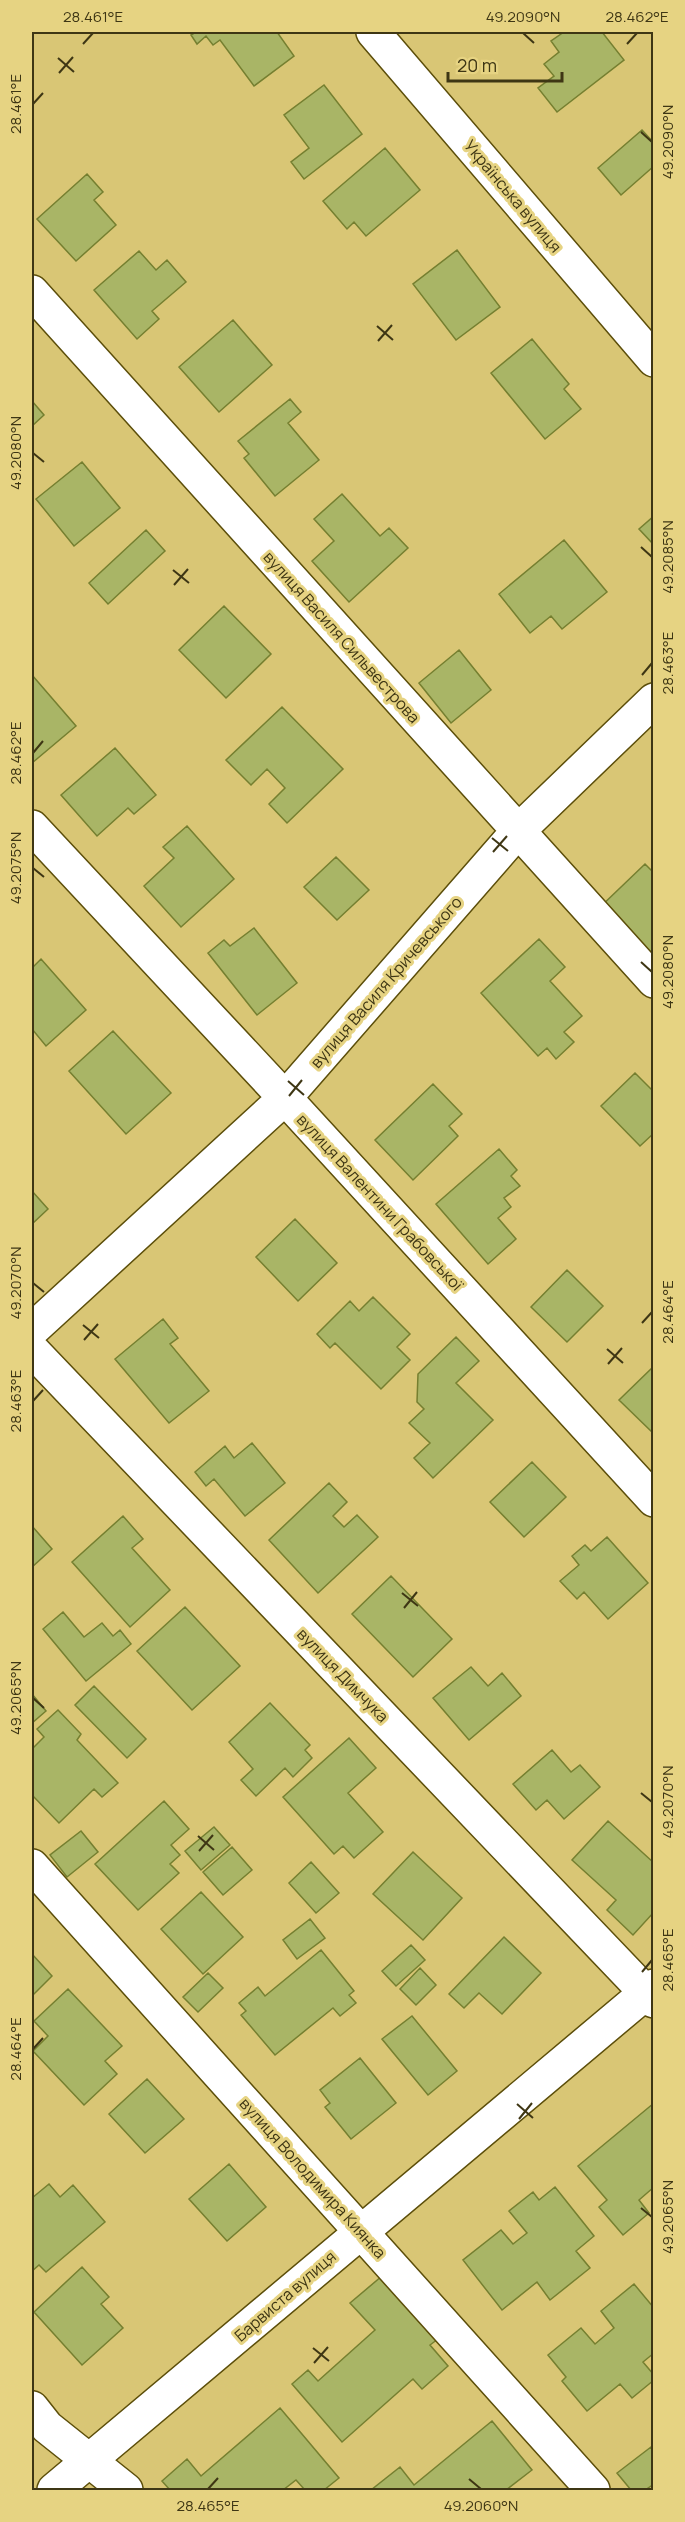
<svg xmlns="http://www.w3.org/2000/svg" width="685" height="2522" viewBox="0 0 685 2522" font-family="Manrope,sans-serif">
<rect width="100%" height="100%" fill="#d9c675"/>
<path fill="#a9b566" stroke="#757f30" stroke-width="1.5" d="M196,32H277L294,56L254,86L220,40L213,45L206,36L197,44L191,35Z
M564,32H602L624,60L557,112L538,88L554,76L544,64L559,52L551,41Z
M324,85L362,134L304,179L291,162L309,148L284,115Z
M642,130L654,143V166L621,195L598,168Z
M385,148L420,190L366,236L354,222L347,229L323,201Z
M87,174L103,192L94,200L116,225L76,261L37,219Z
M457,250L500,307L456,340L413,284Z
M139,251L156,270L167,260L186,282L152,311L159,319L137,339L94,290Z
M233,320L272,365L219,412L179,367Z
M532,339L569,384L564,389L581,409L545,439L491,373Z
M290,399L301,412L288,423L319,460L275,496L244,458L249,454L238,441Z
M32,401L44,415L32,426Z
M82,462L120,508L74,546L36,499Z
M342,494L380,536L389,528L408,548L349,602L312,561L334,541L314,519Z
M654,516V545L639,529Z
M146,530L165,551L108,604L89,583Z
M564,540L607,592L562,629L551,616L530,633L499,594Z
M224,606L271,654L226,698L179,650Z
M459,650L491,690L451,723L419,683Z
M32,675L76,726L32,763Z
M282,707L343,769L287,823L269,804L285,788L267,769L251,785L226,760Z
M115,748L156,795L134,814L128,808L97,836L61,795Z
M187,826L234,879L181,927L144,886L174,858L163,847Z
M336,857L369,890L337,920L304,887Z
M645,864L654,873V953L644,961L596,911Z
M254,928L297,983L257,1015L208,953L224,940L230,946Z
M539,939L565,967L550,981L582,1016L564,1032L574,1042L556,1059L547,1048L538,1056L481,993Z
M41,959L86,1010L46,1046L32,1029V968Z
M113,1031L171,1093L126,1134L69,1071Z
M635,1073L654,1092V1133L640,1146L601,1106Z
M433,1084L462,1114L449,1126L458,1136L413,1180L375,1140Z
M499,1149L517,1170L511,1176L520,1186L504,1198L511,1207L498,1218L516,1239L488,1264L436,1204Z
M32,1191L48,1209L32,1224Z
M295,1219L337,1263L298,1301L256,1257Z
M567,1270L603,1306L567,1342L531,1307Z
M373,1297L410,1334L397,1347L410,1360L381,1389L335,1343L330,1348L317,1334L350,1301L359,1311Z
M163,1319L178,1338L170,1344L209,1391L169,1423L115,1359Z
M456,1337L479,1361L456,1383L493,1420L433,1478L414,1458L430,1443L409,1423L424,1409L417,1402L418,1374Z
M654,1366V1434L619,1400Z
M252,1443L285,1483L245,1516L214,1479L206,1486L195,1472L225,1446L234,1458Z
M532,1462L566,1497L524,1537L490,1502Z
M329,1483L347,1502L333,1516L344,1527L357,1515L378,1537L318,1593L269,1540Z
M123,1516L143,1539L132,1548L170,1590L130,1627L72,1562Z
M32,1526L52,1549L32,1567Z
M607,1537L648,1583L608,1619L584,1592L577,1599L560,1581L579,1565L572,1556L585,1545L591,1551Z
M391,1576L452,1639L413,1677L352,1614Z
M185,1607L240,1666L192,1710L137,1651Z
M63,1612L84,1637L102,1623L113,1636L120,1630L131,1644L86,1681L43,1629Z
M471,1667L488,1686L502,1673L521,1696L469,1740L433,1698Z
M94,1686L146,1739L127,1758L75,1705Z
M32,1694L46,1711L32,1723Z
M270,1703L310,1745L305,1750L312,1758L293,1777L285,1768L256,1796L241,1780L253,1769L229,1742Z
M58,1710L81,1734L77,1740L118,1783L102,1797L94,1789L59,1823L32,1795V1749L44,1737L37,1729Z
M349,1738L376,1768L348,1793L383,1832L354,1858L343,1846L334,1854L283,1797Z
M552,1750L571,1772L580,1765L600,1787L564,1819L547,1800L536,1810L513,1784Z
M164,1801L189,1829L171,1845L180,1855L170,1864L179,1873L138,1910L95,1864Z
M608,1821L654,1863V1912L633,1935L607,1910L616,1900L572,1860Z
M214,1827L230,1845L201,1870L185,1851Z
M81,1831L98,1852L67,1877L50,1855Z
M232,1847L252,1870L223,1895L203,1872Z
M413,1852L462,1898L423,1940L373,1894Z
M311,1862L339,1893L316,1913L289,1883Z
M201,1892L243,1937L203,1974L161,1929Z
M310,1919L325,1938L297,1959L283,1940Z
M504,1937L541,1973L502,2014L479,1993L464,2008L449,1994Z
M411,1945L425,1960L396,1986L382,1971Z
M321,1950L354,1991L349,1995L356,2003L340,2016L333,2008L275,2055L241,2015L246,2011L239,2003L258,1987L265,1996Z
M32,1954L52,1976L32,1996Z
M420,1968L436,1985L416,2005L400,1989Z
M208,1973L223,1988L198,2012L183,1997Z
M68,1989L122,2046L105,2061L117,2074L84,2105L33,2051L48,2036L34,2021Z
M412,2016L457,2071L428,2095L382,2039Z
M360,2058L396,2103L351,2139L325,2107L330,2103L320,2090Z
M147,2079L184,2119L145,2153L109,2114Z
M654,2103V2187L639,2200L649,2213L623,2235L599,2207L607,2200L578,2166Z
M229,2164L266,2207L227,2241L189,2199Z
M49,2184L60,2197L73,2185L105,2222L46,2272L39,2265L32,2271V2198Z
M555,2187L594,2236L576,2251L590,2268L550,2300L537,2282L502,2310L463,2260L501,2230L513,2244L527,2233L509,2211L533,2192L539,2200Z
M82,2267L109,2297L101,2304L123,2328L82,2365L34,2312Z
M382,2276L438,2339L430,2345L448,2366L422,2389L413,2379L342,2442L292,2384L308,2370L318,2381L375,2330L350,2303Z
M634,2284L654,2308V2353L643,2362L654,2375V2380L632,2398L620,2384L587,2411L562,2381L566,2377L548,2355L581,2328L595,2344L614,2328L601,2311Z
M280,2408L339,2478L324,2490H305L296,2480L283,2490H170L162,2481L187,2459L201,2476Z
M492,2421L532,2470L506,2490H371L400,2467L414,2485Z
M651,2447L654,2451V2484L645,2490H631L617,2473Z"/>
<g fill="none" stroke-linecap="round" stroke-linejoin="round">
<defs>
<path id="street" d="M373,32L654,360
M32,292L654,981
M32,827L285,1098L654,1500
M32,1330L285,1098L517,832L654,700
M32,1350L654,2001
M32,1866L593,2490
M32,2408L47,2427L126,2490
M54,2490L654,1986"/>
</defs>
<use href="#street" stroke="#5c4e0a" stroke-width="36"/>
<use href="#street" stroke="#fff" stroke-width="33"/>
</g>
<path fill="none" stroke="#3e3614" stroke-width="2" d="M523,33L534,43M83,44L93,33M627,44L637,33M58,58L74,72M59,73L73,57M33,104L43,93M641,132L652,142M377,326L393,340M378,341L392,325M33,453L44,462M641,547L652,557M173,570L189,583M174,585L188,569M642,675L652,663M33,753L43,741M492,838L508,851M493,852L507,836M33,868L44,877M641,962L652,972M288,1081L304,1095M289,1096L302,1080M33,1283L44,1292M642,1323L652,1312M83,1325L99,1338M84,1340L98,1324M607,1349L623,1363M608,1364L622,1348M33,1401L43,1390M402,1593L418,1606M404,1608L417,1592M33,1698L44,1708M641,1793L652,1802M198,1836L214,1850M199,1851L213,1835M642,1972L652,1960M33,2049L43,2038M517,2104L533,2118M519,2119L532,2103M641,2208L652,2217M313,2348L329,2361M314,2363L328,2347M469,2479L481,2489M208,2489L218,2478"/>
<g text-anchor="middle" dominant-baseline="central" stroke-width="6" stroke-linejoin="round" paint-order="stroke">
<g font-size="16" fill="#3e3614" stroke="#e6d382">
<text transform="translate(513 196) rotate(50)">Українська вулиця</text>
<text transform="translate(342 637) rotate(48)">вулиця Василя Сильвестрова</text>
<text transform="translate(386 982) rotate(-49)">вулиця Василя Кричевського</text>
<text transform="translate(380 1202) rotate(47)">вулиця Валентини Грабовської</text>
<text transform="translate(343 1675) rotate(46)">вулиця Димчука</text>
<text transform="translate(313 2178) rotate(48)">вулиця Володимира Киянка</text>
<text transform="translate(285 2296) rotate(-41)">Барвиста вулиця</text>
</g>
</g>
<rect width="685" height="2522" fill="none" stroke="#e6d382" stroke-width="66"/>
<path d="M448 72v9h114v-9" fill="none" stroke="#3e3614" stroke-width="3"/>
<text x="457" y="72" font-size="18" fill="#3e3614" stroke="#e6d382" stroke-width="4.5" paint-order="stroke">20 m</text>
<rect x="33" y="33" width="619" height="2456" fill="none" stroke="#3e3614" stroke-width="2"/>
<g font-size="15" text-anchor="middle" fill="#3e3614">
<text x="93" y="22">28.461°E</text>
<text x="523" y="22">49.2090°N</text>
<text x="637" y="22">28.462°E</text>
<text transform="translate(16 104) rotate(-90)" y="5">28.461°E</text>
<text transform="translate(668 142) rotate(-90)" y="5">49.2090°N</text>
<text transform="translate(16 453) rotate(-90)" y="5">49.2080°N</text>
<text transform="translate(668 557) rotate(-90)" y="5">49.2085°N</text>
<text transform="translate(668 663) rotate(-90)" y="5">28.463°E</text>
<text transform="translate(16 753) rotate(-90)" y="5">28.462°E</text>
<text transform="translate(16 868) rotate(-90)" y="5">49.2075°N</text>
<text transform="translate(668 972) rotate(-90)" y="5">49.2080°N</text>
<text transform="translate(16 1283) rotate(-90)" y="5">49.2070°N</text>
<text transform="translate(668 1312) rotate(-90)" y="5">28.464°E</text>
<text transform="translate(16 1401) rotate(-90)" y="5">28.463°E</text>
<text transform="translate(16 1698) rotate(-90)" y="5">49.2065°N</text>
<text transform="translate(668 1802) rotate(-90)" y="5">49.2070°N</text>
<text transform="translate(668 1960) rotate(-90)" y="5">28.465°E</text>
<text transform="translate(16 2049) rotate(-90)" y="5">28.464°E</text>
<text transform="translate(668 2217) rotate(-90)" y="5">49.2065°N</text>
<text x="208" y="2511">28.465°E</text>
<text x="481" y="2511">49.2060°N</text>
</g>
</svg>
